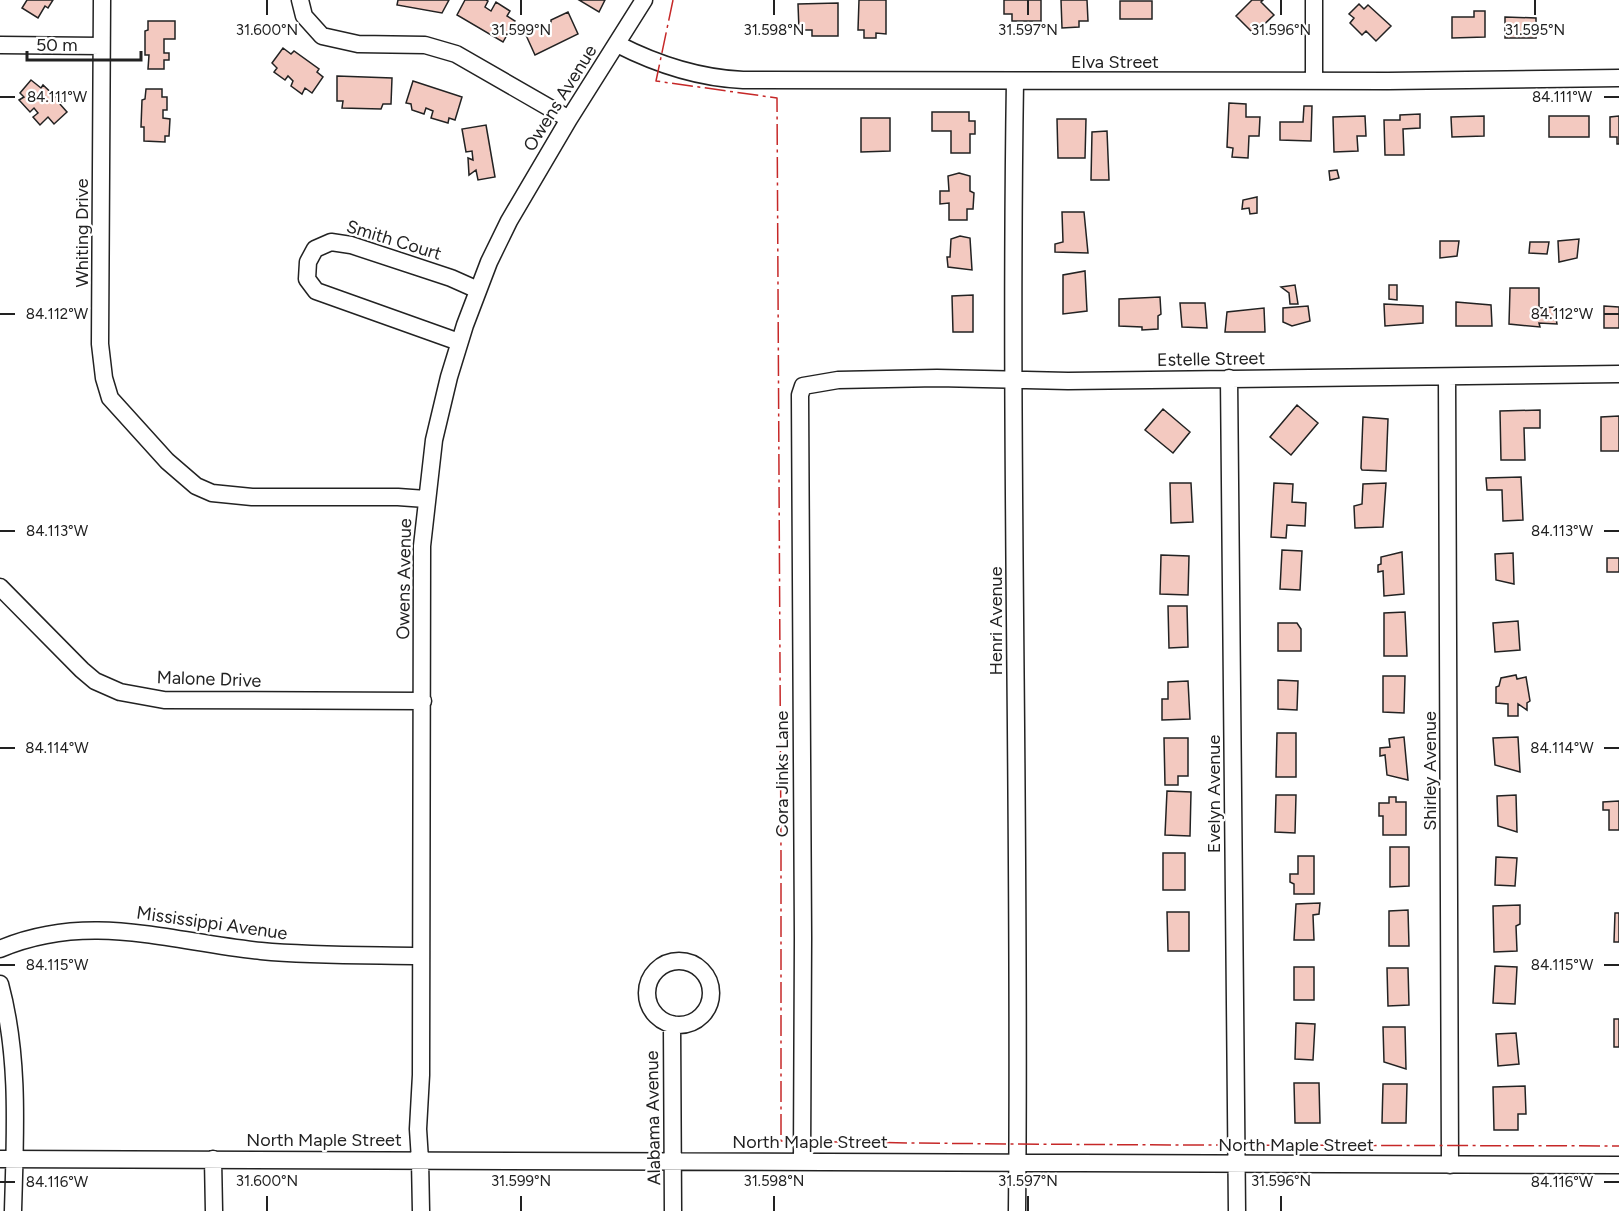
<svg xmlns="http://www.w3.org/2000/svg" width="1619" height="1211" viewBox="0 0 1619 1211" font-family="Figtree,sans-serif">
<rect width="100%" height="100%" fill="#fff"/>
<path fill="#f3c9c0" stroke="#222" stroke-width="1.5" d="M27,0H53L48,8L45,6L38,18L22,8Z
M398,0H449L442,13L397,5Z
M465,0H486L488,1L485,7L491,11L496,2L510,11L507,16L515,21L503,42L457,15Z
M579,0H605L599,12Z
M859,0H886V34L876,33V38H864V30H858Z
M1004,0H1041V21H1012V14H1004Z
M1061,0H1087L1088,21H1079V27L1062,28Z
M1252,0H1263L1261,2L1274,15L1254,34L1236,16Z
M1120,1H1152V19H1120Z
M838,3V36H812V30H799L798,4Z
M1359,4L1364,9L1368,5L1391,26L1376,41L1366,31L1362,35L1350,23L1354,18L1349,14Z
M1474,11H1485V37L1452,38V17H1474Z
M568,12L578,34L535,55L525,33L541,26L544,30L551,27V20Z
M1505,17L1536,18V38H1505Z
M148,21H175V39H164V53H169V60H164V69H148L149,55H145V31L148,30Z
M283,48L291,54L294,51L319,69L317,72L323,77L312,93L305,88L302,94L291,86L293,81L288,76L285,80L274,72L277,68L272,63Z
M337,76L392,78L391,104H383L381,109L342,108L343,101H337Z
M31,80L41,88L43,85L61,102L59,103L67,112L54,124L48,117L40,125L33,117L38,113L34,108L30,112L19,100L24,97L20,93Z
M413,81L462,97L455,120L449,118L448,123L431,118L433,111L426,108L424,114L412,110L411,104L406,103Z
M146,89H162V97H167V110H163V118L170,119L169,136H165V142L144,141V127H141L142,100L145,99Z
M1229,103L1246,104V117H1260L1259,136H1249L1248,158L1232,157L1233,148L1227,147Z
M1304,106H1312L1311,141L1280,140V122H1303Z
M932,112H969V121H975V134H970V153H951V131H932Z
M1420,114V128L1403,129L1404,155H1385L1384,120H1400V115Z
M1365,116L1366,136H1357L1358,151L1334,152L1333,117Z
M1484,116V136L1452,137L1451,117Z
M1549,116H1589V137H1549Z
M1619,116V144H1617V137H1610V117Z
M861,118H890V151L861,152Z
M1057,119H1086L1085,158H1058Z
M486,125L495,177L478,180L476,170L469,175L468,158L473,160L472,151L466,152L462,129Z
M1107,131L1109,180H1091L1092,132Z
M1337,170L1339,178L1330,180L1329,171Z
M959,173L970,176V191L974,193L973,209H967V220H949V203L940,204V191H949L948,176Z
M1257,197V213L1250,214L1249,208L1242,209L1243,200Z
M1062,212H1084L1088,253L1055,252V244L1063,242Z
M960,236L970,238L972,270L948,267L947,257H950L951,239Z
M1579,239L1577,258L1559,262L1558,241Z
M1440,241H1459L1457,256L1440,258Z
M1530,242H1549L1547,254L1529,253Z
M1085,271L1087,311L1063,314V275Z
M1295,285L1298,304H1290L1289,293L1281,287Z
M1389,285H1397V300L1389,299Z
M1510,288H1539V308L1554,307L1557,324L1539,323L1540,327L1509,324Z
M973,295V332H953L952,296Z
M1160,297L1161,314L1158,316V329L1142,330V327L1119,326V299Z
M1456,302L1491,305L1492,326H1456Z
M1180,303H1205L1207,328L1182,327Z
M1384,304L1423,306V323L1385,326Z
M1308,306L1310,321L1292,326L1283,322V308Z
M1604,306L1619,307V328H1604Z
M1264,308L1265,332H1225L1227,312Z
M1297,405L1318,423L1291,455L1270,437Z
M1163,409L1190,432L1173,453L1145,430Z
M1540,410V428H1524L1525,460H1501L1500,411Z
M1619,416V451H1601V417Z
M1363,417L1388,419L1386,471L1362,470L1361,468Z
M1521,477L1523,520L1503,521L1502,490H1487L1486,478Z
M1170,483H1191L1193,522L1171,523Z
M1274,483L1293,484L1292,502L1306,503L1305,526L1287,525L1286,538L1271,537Z
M1386,483L1383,527L1355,528L1354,506L1362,504L1363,484Z
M1282,550L1302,551L1300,590L1280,589Z
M1402,552L1404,594L1384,596L1383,571L1378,572V565L1381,564V557Z
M1513,553L1514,584L1496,580L1495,554Z
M1161,555L1189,556L1188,595L1160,594Z
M1607,558H1619V572H1607Z
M1168,606H1187L1188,647L1169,648Z
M1405,612L1407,656H1384V613Z
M1518,621L1520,650L1495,652L1493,623Z
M1278,623H1297L1301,629V651H1278Z
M1516,675L1517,679L1526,677L1530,701L1527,703V710L1518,704V716H1508V704L1496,703V687L1499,686L1501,678Z
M1383,676H1405L1404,713L1383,712Z
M1278,680L1298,681L1297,710L1278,709Z
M1188,681L1190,719L1162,720V699H1168V682Z
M1277,733H1296V777H1276Z
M1404,737L1408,780L1387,775L1385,755L1380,756V748L1390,747L1389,739Z
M1518,737L1520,772L1495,765L1493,738Z
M1164,738H1188V776H1178V785H1165Z
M1167,791L1191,792L1190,836L1165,835Z
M1276,795H1296L1295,833L1275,832Z
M1516,795L1517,832L1498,826L1497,796Z
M1389,797H1396V802H1406V835H1383V816H1379V803H1389Z
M1619,801V830H1609V810H1603V802Z
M1390,847H1409V886L1390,887Z
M1163,853H1185V890H1163Z
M1298,856H1314V894H1294V884L1290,882V874H1298Z
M1496,857L1517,858L1515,886L1495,885Z
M1320,903L1319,914L1313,915L1314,940H1294L1296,904Z
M1520,905V924L1516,926L1517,951L1494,952L1493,906Z
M1408,910L1409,946H1389V911Z
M1167,912H1189V951H1168Z
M1615,913H1619V942H1614Z
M1495,966L1517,967L1515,1004L1493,1003Z
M1294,967H1314V1000H1294Z
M1387,968H1408L1409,1005L1388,1006Z
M1614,1019H1619V1047H1614Z
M1296,1023L1315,1024L1313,1060L1295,1059Z
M1383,1027H1405L1406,1069L1384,1062Z
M1516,1033L1519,1064L1498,1066L1496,1034Z
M1294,1083H1319L1320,1123H1295Z
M1383,1084H1407L1406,1123H1382Z
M1525,1086L1526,1114H1518V1130H1494L1493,1087Z"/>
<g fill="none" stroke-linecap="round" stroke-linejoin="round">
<defs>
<path id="minor" d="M102,0L100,344L104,378L110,398L167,461L196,486L212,493L252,497H398L426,499
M300,0L304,16L322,36L358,44L425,45L456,54L569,119
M1314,0V81
M617,44C658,65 698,78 743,80L1388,81L1619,78
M0,45L101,46
M1015,81C1009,458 1021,834 1017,1211
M459,342L316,291L307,279L308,262L315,249L331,242L351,245L451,278L478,290
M1447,377L1450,1165
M1229,378L1237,1211
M0,587L82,670L95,681L120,692L164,700L423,701
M0,949C90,911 170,942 261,951C314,956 368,955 421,956
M647 993a32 32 0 1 1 64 0a32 32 0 1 1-64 0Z
M0,984C20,1058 15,1135 13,1211
M672,1024L673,1211
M0,1159L1619,1165
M213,1159L214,1211
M802,1162L803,938L800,395L803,386L838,380L937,378L1068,381L1619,374
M421,1211L420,1160L418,1129L421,1075L422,546L434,440L449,377L465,325L489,262L509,221L569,119L644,0"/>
</defs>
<use href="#minor" stroke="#222" stroke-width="19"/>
<use href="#minor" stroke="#fff" stroke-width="16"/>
<path stroke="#c62828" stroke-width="1.5" stroke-dasharray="21 4.5 3 4.5" stroke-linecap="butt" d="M673,0L656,81L777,98L781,854V1141C1060,1146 1340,1145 1619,1146"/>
</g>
<path fill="none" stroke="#222" stroke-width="2" d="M267,0V15M521,0V15M774,0V15M1028,0V15M1281,0V15M1535,0V15M0,97H15M1604,97H1619M0,314H15M1604,314H1619M0,531H15M1604,531H1619M0,748H15M1604,748H1619M0,965H15M1604,965H1619M0,1182H15M1604,1182H1619M267,1196V1211M521,1196V1211M774,1196V1211M1028,1196V1211M1281,1196V1211"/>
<g text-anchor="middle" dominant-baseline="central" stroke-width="4.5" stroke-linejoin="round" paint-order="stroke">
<g font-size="18" fill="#222" stroke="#fff">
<text x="1115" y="62">Elva Street</text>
<text transform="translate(560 98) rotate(-58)">Owens Avenue</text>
<text transform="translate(82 233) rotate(-90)">Whiting Drive</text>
<text transform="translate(394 240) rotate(17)">Smith Court</text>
<text transform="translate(1211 359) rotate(-1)">Estelle Street</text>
<text transform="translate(404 579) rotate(-89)">Owens Avenue</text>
<text transform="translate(996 621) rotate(-90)">Henri Avenue</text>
<text transform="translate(209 679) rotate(2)">Malone Drive</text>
<text transform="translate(1430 771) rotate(-90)">Shirley Avenue</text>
<text transform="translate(782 774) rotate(-90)">Cora Jinks Lane</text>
<text transform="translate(1214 794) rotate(-90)">Evelyn Avenue</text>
<text transform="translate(212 923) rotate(8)">Mississippi Avenue</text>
<text transform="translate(653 1118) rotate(-91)">Alabama Avenue</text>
<text x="324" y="1140">North Maple Street</text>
<text x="810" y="1142">North Maple Street</text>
<text x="1296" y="1145">North Maple Street</text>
</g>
</g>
<g font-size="15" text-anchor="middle" fill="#222" stroke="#fff" stroke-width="4.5" stroke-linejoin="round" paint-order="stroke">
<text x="267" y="35">31.600°N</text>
<text x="521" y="35">31.599°N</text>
<text x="774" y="35">31.598°N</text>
<text x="1028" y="35">31.597°N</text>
<text x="1281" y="35">31.596°N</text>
<text x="1535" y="35">31.595°N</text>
<text x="1562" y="102">84.111°W</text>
<text x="57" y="102">84.111°W</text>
<text x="1562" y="319">84.112°W</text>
<text x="57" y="319">84.112°W</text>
<text x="1562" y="536">84.113°W</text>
<text x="57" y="536">84.113°W</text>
<text x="1562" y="753">84.114°W</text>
<text x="57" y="753">84.114°W</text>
<text x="1562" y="970">84.115°W</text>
<text x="57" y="970">84.115°W</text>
<text x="267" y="1186">31.600°N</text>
<text x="521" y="1186">31.599°N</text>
<text x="774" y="1186">31.598°N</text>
<text x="1028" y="1186">31.597°N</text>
<text x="1281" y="1186">31.596°N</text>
<text x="1562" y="1187">84.116°W</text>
<text x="57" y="1187">84.116°W</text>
</g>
<path d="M27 51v9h114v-9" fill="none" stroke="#222222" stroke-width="3"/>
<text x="36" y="51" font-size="18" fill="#222222" stroke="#ffffff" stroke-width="4.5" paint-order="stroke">50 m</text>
</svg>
